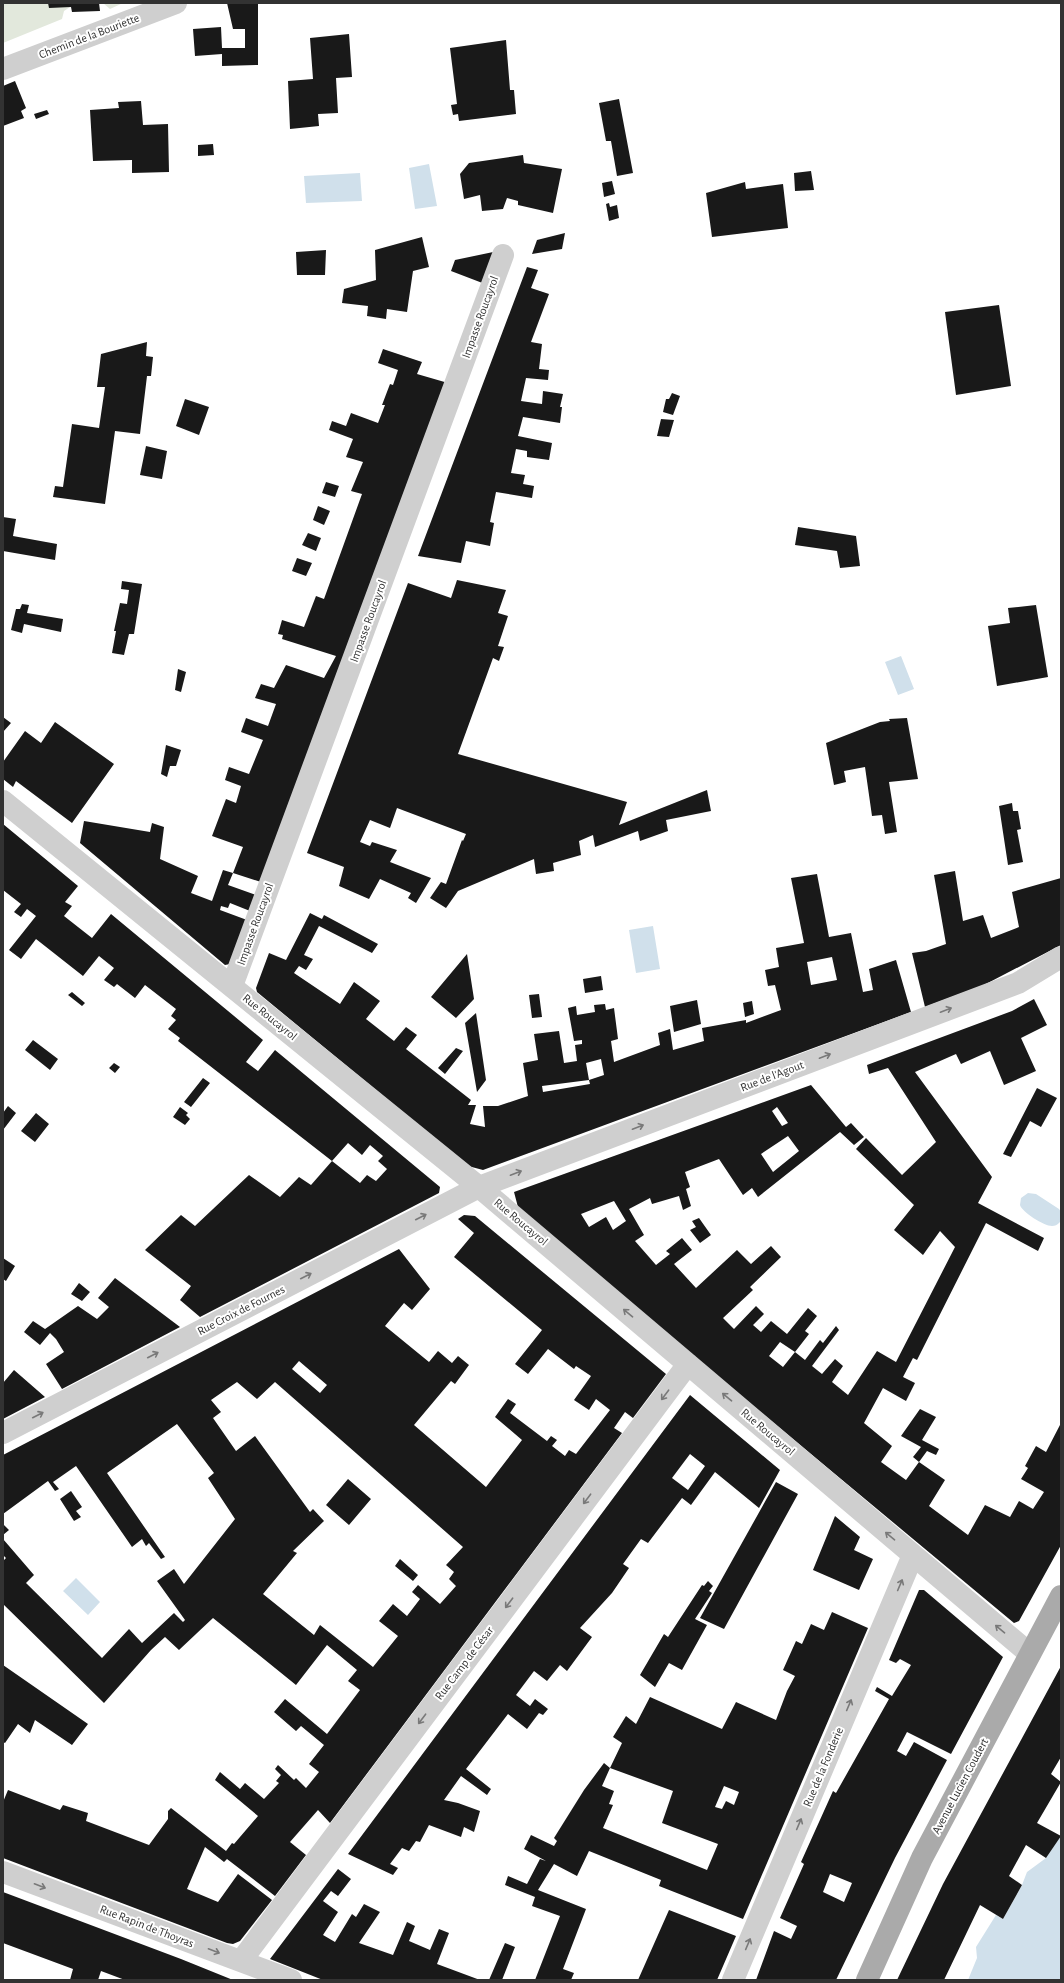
<svg xmlns="http://www.w3.org/2000/svg" width="1064" height="1983" viewBox="0 0 1064 1983" font-family="'Alegreya Sans',sans-serif">
<rect width="100%" height="100%" fill="#fff"/>
<path fill="#e2e8dc" d="M3,3H123L110,9L103,3L70,7L64,11L62,19L3,43Z"/>
<path fill="#d0e0eb" d="M429,164L437,206L415,209L409,168Z
M360,173L362,201L306,203L304,176Z
M901,656L914,689L898,695L885,662Z
M653,926L660,969L636,973L629,930Z
M1028,1193L1036,1194L1059,1209L1061,1212L1060,1222C1057,1225 1055,1226 1052,1226C1044,1226 1022,1212 1020,1205L1021,1198Z
M76,1578L100,1602L88,1615L63,1591Z
M1061,1835V1980H968L977,1958L976,1947L996,1915L1003,1919L1022,1885L1027,1872L1046,1858Z"/>
<path fill="#191919" fill-rule="evenodd" d="M48,3H99L100,11L72,12L71,7L49,8Z
M227,3H258V65L222,66V54L195,56L193,29L221,27L222,48H245V29H233Z
M349,34L352,77L336,78L338,113L318,114L319,126L290,129L288,81L313,79L310,38Z
M506,40L510,90H514L516,114L459,121L458,114L453,115L451,105L457,104L450,48Z
M15,81L26,108L21,111L24,118L3,126V86Z
M619,99L633,173L617,176L611,141H606L599,103Z
M141,101L143,125L168,124L169,172L132,173V160L93,161L90,110L119,108L118,102Z
M47,110L49,114L36,119L34,114Z
M213,144L214,155L198,156V145Z
M523,155L524,163L562,169L553,213L518,205V201L507,198L503,209L482,211L480,195L464,199L460,174L469,163Z
M811,171L814,190L795,191L794,173Z
M612,181L615,194L604,197L602,183Z
M745,182L746,189L783,184L788,228L712,237L706,193Z
M609,203L610,207L617,205L619,218L609,221L606,204Z
M565,233L562,249L532,254L537,240Z
M422,237L429,267L413,271L407,312L387,309L386,319L367,316L368,306L342,303L344,289L376,280L375,250Z
M326,250L325,275H297L296,252Z
M498,251L485,284L451,271L455,260Z
M527,267L538,270L531,288L549,294L531,342L542,344L539,369L549,370L548,380L526,378L521,401L542,404L543,391L563,394L560,407H562L560,423L523,417L518,436L552,443L549,460L527,457V451L516,449L511,473L525,475L523,484L534,486L532,498L496,492L490,522L494,523L490,546L466,541L461,563L418,556Z
M999,305L1011,386L956,395L945,312Z
M147,342L146,356L153,357L151,376H147L140,434L115,431L105,504L53,497L55,486L63,487L72,424L99,428L105,387H97L101,354Z
M383,349L422,362L417,374L448,383L261,882L233,873L228,885L256,895L250,911L230,903L228,908L221,906L220,910L247,920L230,964L225,965L80,843L84,821L150,832L152,823L164,827L160,859L198,876L191,893L212,901L223,870L233,873L243,847L212,836L226,799L236,803L241,786L225,780L229,767L249,774L263,740L241,732L246,718L268,726L276,704L255,698L261,684L274,688L286,665L324,678L336,656L282,639L283,635L278,634L282,620L304,627L316,596L324,599L362,494L351,491L363,462L346,457L353,439L329,430L332,421L346,426L351,413L378,423L385,405H382L390,384L393,385L398,370L378,363Z
M672,393L680,396L673,415L663,412L666,399H669Z
M185,399L209,407L199,435L176,426Z
M661,419L674,420L669,437L657,436Z
M146,446L167,451L162,479L140,475Z
M326,482L339,486L335,497L322,493Z
M318,506L330,511L324,525L313,520Z
M3,517L16,519L13,536L57,544L55,560L3,551Z
M798,527L856,536L860,566L840,568L837,551L795,545Z
M308,533L321,538L316,551L302,545Z
M297,558L312,563L306,576L292,571Z
M457,580L506,590L498,613L508,616L498,646L504,647L499,661L493,658L458,754L627,802L619,825L707,790L711,811L666,820L668,831L640,841L638,831L595,847L593,835L579,841L581,855L553,863L554,871L536,874L534,859L458,891L446,908L430,898L441,882L446,884L462,840L463,841L466,834L397,808L390,828L370,820L360,842L370,846L372,842L397,850L390,862L431,878L416,903L408,898L411,893L380,879L369,899L339,886L344,867L307,853L408,583L451,598Z
M122,581L142,584L134,634H129L124,655L112,653L116,631H114L120,603L127,604L129,590L121,589Z
M22,604L29,605L27,613L63,619L61,632L24,624L22,633L11,630L16,609H20Z
M1036,605L1048,677L997,686L988,626L1010,623L1008,608Z
M178,669L186,672L181,692L175,690Z
M3,717L11,723L3,732Z
M907,718L918,779L889,782L897,832L885,834L882,815L872,816L865,767L844,771L846,782L834,785L826,743L880,722L890,721L889,719Z
M55,722L114,764L72,823L16,781L13,787L3,779V762L25,731L41,743Z
M166,745L181,750L176,766H170L167,777L161,774Z
M1012,803L1013,811H1018L1021,829L1017,830L1023,862L1008,865L999,806Z
M3,824L78,886L65,902L72,906L64,916L92,938L111,914L263,1040L246,1062L258,1071L275,1050L440,1187L439,1193L200,1317L180,1300L191,1286L145,1250L181,1215L195,1226L249,1175L280,1197L299,1177L311,1185L332,1161L360,1183L367,1175L376,1181L387,1169L378,1161L383,1156L370,1145L362,1155L348,1143L332,1161L178,1041L180,1038L168,1029L176,1020L171,1016L176,1009L145,985L135,998L117,984L114,987L104,980L114,968L99,956L83,976L36,939L21,959L9,950L36,916L27,909L21,917L14,912L21,904L3,890Z
M955,871L963,921L983,915L991,938L1019,927L1012,892L1061,878V945L984,985L925,1007L912,953L926,951L946,944L934,875Z
M817,874L829,937L851,933L863,992L873,990L869,969L896,960L911,1012L483,1170L468,1166L257,992L256,988L269,953L286,960L310,913L322,919L324,915L378,944L372,953L319,926L304,955L313,959L306,970L299,966L294,973L340,1004L354,982L380,1001L366,1019L394,1041L406,1027L417,1035L406,1049L471,1100L468,1105H476L470,1124L485,1127L483,1106H498L528,1096L523,1063L538,1060L534,1034L559,1031L564,1063L577,1061L575,1045L582,1044V1040L574,1041L568,1008L576,1006L577,1015L595,1012L594,1005L605,1004L606,1010L614,1008L618,1039L611,1041L614,1062L660,1045L658,1033L670,1029L673,1050L704,1041L702,1028L746,1020V1023L781,1010L775,985L768,986L765,970L779,967L776,948L804,943L791,878ZM832,957L837,980L811,985L807,962ZM601,1059L604,1075L589,1080L590,1084L543,1092L542,1086L589,1080L586,1063Z
M467,954L474,999L456,1018L431,997Z
M601,976L603,990L585,993L583,979Z
M72,992L85,1003L82,1006L68,995Z
M539,994L542,1017L532,1018L529,995Z
M1034,999L1047,1025L1021,1038L1036,1071L1004,1085L990,1051L961,1064L956,1054L915,1072L992,1177L978,1203L1044,1238L1038,1251L986,1223L917,1360L913,1358L903,1377L915,1383L906,1401L883,1388L864,1423L892,1446L881,1462L906,1480L919,1462L945,1480L929,1506L968,1535L985,1505L1010,1517L1019,1501L1033,1509L1044,1492L1021,1479L1028,1468L1025,1466L1036,1446L1046,1452L1061,1423V1545L1019,1621L1014,1623L519,1211L514,1192L811,1085L846,1127L851,1123L864,1137L854,1145L840,1132L758,1197L752,1188L743,1195L719,1159L685,1172L690,1187L686,1189L691,1206L683,1210L679,1196L652,1204L650,1198L629,1209L644,1235L635,1241L656,1265L670,1254L666,1251L682,1238L692,1250L674,1264L696,1288L737,1250L751,1264L771,1246L781,1257L750,1287L753,1290L723,1318L734,1329L756,1306L764,1314L753,1325L761,1332L771,1321L787,1334L808,1308L817,1316L805,1331L809,1334L795,1352L780,1342L769,1356L783,1367L795,1352L805,1360L820,1340L823,1343L836,1326L839,1330L812,1366L822,1374L835,1359L843,1366L832,1382L848,1395L877,1351L896,1362L955,1247L940,1231L923,1255L894,1230L914,1205L856,1149L866,1138L902,1175L936,1142L888,1068L869,1074L867,1065L1012,1011ZM777,1107L788,1123L782,1126L772,1111ZM788,1136L799,1151L773,1172L761,1154ZM614,1201L626,1221L613,1230L606,1217L589,1227L581,1214Z
M697,1000L701,1024L674,1032L670,1006Z
M752,1001L754,1014L745,1017L743,1003Z
M476,1013L486,1080L477,1092L465,1023Z
M33,1040L58,1059L50,1070L25,1050Z
M456,1048L463,1051L445,1074L438,1068Z
M114,1063L120,1067L115,1073L109,1068Z
M203,1078L210,1083L191,1107L184,1102Z
M1037,1088L1057,1098L1041,1127L1030,1121L1011,1157L1003,1154Z
M8,1106L16,1113L3,1130V1113Z
M180,1107L188,1113L186,1115L190,1119L185,1125L173,1117Z
M36,1113L49,1124L35,1142L21,1131Z
M464,1215L475,1216L666,1374L633,1418L625,1412L614,1428L622,1433L330,1823L318,1810L290,1842L306,1855L275,1896L227,1859L224,1862L205,1847L187,1889L218,1902L238,1874L272,1900L240,1941L233,1944L227,1943L3,1858V1802L8,1790L60,1810L63,1805L88,1813L86,1821L149,1845L168,1819V1811L171,1808L226,1851L232,1843L234,1844L258,1816L215,1780L220,1772L240,1789L245,1783L264,1799L279,1783L276,1781L281,1775L275,1769L278,1765L294,1780L296,1778L306,1788L319,1772L309,1764L324,1745L301,1726L296,1731L274,1712L285,1699L327,1734L360,1690L348,1681L357,1670L327,1645L296,1685L213,1618L179,1650L165,1637L151,1650L104,1703L3,1604V1561L6,1558L3,1555V1539L34,1575L26,1583L102,1658L129,1629L142,1643L174,1613L183,1622L185,1620L157,1581L174,1569L184,1584L235,1519L208,1478L214,1473L177,1424L107,1473L165,1557L161,1559L149,1543L146,1546L142,1539L132,1547L76,1466L53,1482L59,1489L55,1491L48,1481L3,1514V1455L399,1249L430,1289L412,1310L404,1303L385,1326L429,1362L438,1351L452,1363L458,1356L469,1365L455,1384L451,1381L414,1425L486,1487L522,1440L495,1417L508,1399L516,1404L510,1413L547,1441L551,1436L557,1440L552,1446L565,1456L569,1450L576,1454L610,1410L596,1399L589,1410L574,1400L591,1376L576,1366L574,1369L548,1349L528,1374L515,1364L542,1330L454,1257L474,1233L458,1219ZM299,1361L327,1385L320,1393L292,1369ZM237,1382L257,1399L275,1382L463,1547L446,1565L454,1572L449,1579L456,1586L440,1604L418,1585L412,1592L420,1599L407,1616L393,1604L379,1621L398,1636L373,1667L320,1625L314,1635L263,1594L297,1553L293,1551L324,1521L313,1509L310,1512L255,1436L236,1451L213,1418L221,1412L211,1400Z
M699,1218L711,1235L700,1243L690,1230L696,1227L692,1221Z
M3,1258L15,1266L6,1281L3,1279Z
M115,1278L180,1327L62,1389L46,1364L64,1352L56,1339L50,1333L40,1345L24,1332L33,1321L45,1329L78,1306L97,1319L109,1307L98,1298Z
M79,1283L90,1292L82,1301L71,1294Z
M14,1370L45,1397L3,1419V1383Z
M690,1395L780,1470L759,1508L715,1472L691,1505L682,1498L648,1543L641,1539L623,1564L629,1568L612,1593L580,1628L592,1637L567,1671L560,1665L547,1681L534,1671L516,1695L530,1706L535,1699L548,1709L543,1715L539,1713L527,1729L508,1714L466,1769L491,1789L487,1795L461,1776L444,1800L458,1803L480,1811L474,1832L464,1827L461,1837L429,1825L420,1842L416,1841L409,1851L402,1848L390,1864L398,1868L393,1875L348,1854ZM690,1454L705,1466L688,1490L672,1478Z
M920,1409L936,1417L922,1440L939,1449L936,1455L927,1451L919,1462L913,1457L921,1447L901,1436Z
M348,1479L371,1499L349,1525L326,1505Z
M776,1482L798,1494L724,1629L700,1618Z
M71,1491L82,1507L76,1511L81,1517L74,1521L60,1499Z
M835,1516L860,1537L854,1550L873,1559L859,1590L813,1570Z
M3,1524L9,1530L3,1535Z
M400,1559L418,1575L413,1581L395,1566Z
M708,1581L713,1586L709,1591L712,1593L695,1619L707,1625L682,1670L669,1663L655,1687L640,1675L664,1634L668,1637L702,1585L704,1586Z
M919,1590H924L1003,1657L951,1754L907,1732L897,1751L906,1756L914,1742L947,1760L895,1858L836,1980H756L774,1931L791,1939L797,1926L780,1918L804,1864L801,1862L833,1791L836,1793L889,1699L875,1691L877,1687L892,1696L911,1665L900,1659L896,1663L889,1660ZM830,1874L852,1883L844,1902L823,1892Z
M832,1612L868,1628L743,1919L659,1886L661,1880L589,1851L577,1876L554,1864L538,1890L586,1909L563,1969L574,1973L571,1980H535L560,1916L532,1906L535,1897L505,1885L508,1876L527,1884L540,1859L546,1861L524,1849L531,1835L554,1846L557,1841L554,1838L584,1790L604,1763L610,1768L602,1786L614,1791L609,1804L613,1805L603,1828L707,1870L718,1844L662,1823L673,1791L610,1768L622,1743L613,1737L626,1716L636,1724L650,1697L722,1729L736,1702L776,1720L787,1691L795,1676L783,1670L796,1641L802,1644L811,1624L824,1630ZM724,1786L739,1792L734,1805L726,1801L722,1809L715,1807Z
M3,1665L88,1724L72,1745L35,1720L30,1733L18,1724L5,1743L3,1742Z
M1061,1666V1757L1051,1774L1061,1782L1037,1823L1061,1836L1046,1858L1026,1845L1009,1876L1022,1885L1003,1919L980,1905L944,1980H897L943,1884Z
M338,1869L351,1879L338,1896L331,1891L323,1901L338,1912L323,1935L335,1942L352,1914L356,1917L364,1904L380,1912L359,1943L393,1955L407,1922L415,1926L409,1941L430,1950L439,1929L449,1933L437,1964L480,1980H323L270,1959Z
M3,1892L181,1959L233,1980H125L101,1971L98,1980H70L73,1969L3,1943Z
M669,1910L736,1936L717,1980H638Z
M505,1943L515,1947L502,1980H489Z"/>
<g fill="none" stroke-linecap="round" stroke-linejoin="round">
<path stroke="#cfcfcf" stroke-width="22" d="M3,69L176,3
M3,801L479,1187L1030,1654
M232,986L503,255
M3,1433L479,1187L1018,983L1061,957
M3,1872L291,1980
M241,1961L688,1364
M733,1980L913,1555"/>
<path stroke="#aaa" stroke-width="22" d="M867,1980L922,1858L1061,1596"/>
</g>
<defs><path id="oneway-shaft" d="M-6 0H5M1.5-3L5.5 0L1.5 3" fill="none" stroke-width="1.6" stroke-linecap="round" stroke-linejoin="round"/></defs>
<g stroke="#797979">
<use href="#oneway-shaft" transform="translate(946 1010) rotate(-21)"/>
<use href="#oneway-shaft" transform="translate(825 1056) rotate(-21)"/>
<use href="#oneway-shaft" transform="translate(638 1127) rotate(-21)"/>
<use href="#oneway-shaft" transform="translate(516 1173) rotate(-21)"/>
<use href="#oneway-shaft" transform="translate(421 1217) rotate(-27)"/>
<use href="#oneway-shaft" transform="translate(306 1276) rotate(-27)"/>
<use href="#oneway-shaft" transform="translate(628 1313) rotate(-140)"/>
<use href="#oneway-shaft" transform="translate(153 1355) rotate(-27)"/>
<use href="#oneway-shaft" transform="translate(665 1395) rotate(127)"/>
<use href="#oneway-shaft" transform="translate(727 1397) rotate(-140)"/>
<use href="#oneway-shaft" transform="translate(38 1415) rotate(-27)"/>
<use href="#oneway-shaft" transform="translate(587 1499) rotate(127)"/>
<use href="#oneway-shaft" transform="translate(890 1536) rotate(-140)"/>
<use href="#oneway-shaft" transform="translate(900 1585) rotate(-67)"/>
<use href="#oneway-shaft" transform="translate(509 1603) rotate(127)"/>
<use href="#oneway-shaft" transform="translate(1000 1629) rotate(-140)"/>
<use href="#oneway-shaft" transform="translate(849 1705) rotate(-67)"/>
<use href="#oneway-shaft" transform="translate(422 1719) rotate(127)"/>
<use href="#oneway-shaft" transform="translate(799 1824) rotate(-67)"/>
<use href="#oneway-shaft" transform="translate(40 1886) rotate(21)"/>
<use href="#oneway-shaft" transform="translate(748 1944) rotate(-67)"/>
<use href="#oneway-shaft" transform="translate(214 1951) rotate(21)"/>
</g>
<g text-anchor="middle" dominant-baseline="central" stroke-width="4" stroke-linejoin="round" paint-order="stroke">
<g font-size="12" fill="#323232" stroke="#fff">
<text transform="translate(89 36) rotate(-21)">Chemin de la Bouriette</text>
<text transform="translate(480 317) rotate(-70)">Impasse Roucayrol</text>
<text transform="translate(368 621) rotate(-70)">Impasse Roucayrol</text>
<text transform="translate(255 924) rotate(-70)">Impasse Roucayrol</text>
<text transform="translate(270 1017) rotate(39)">Rue Roucayrol</text>
<text transform="translate(772 1076) rotate(-21)">Rue de l'Agout</text>
<text transform="translate(521 1222) rotate(40)">Rue Roucayrol</text>
<text transform="translate(241 1310) rotate(-27)">Rue Croix de Fournes</text>
<text transform="translate(768 1432) rotate(40)">Rue Roucayrol</text>
<text transform="translate(464 1663) rotate(-53)">Rue Camp de César</text>
<text transform="translate(823 1767) rotate(-67)">Rue de la Fonderie</text>
<text transform="translate(960 1786) rotate(-62)">Avenue Lucien Coudert</text>
<text transform="translate(147 1926) rotate(21)">Rue Rapin de Thoyras</text>
</g>
</g>
<rect width="1064" height="1983" fill="none" stroke="#323232" stroke-width="8"/>
</svg>
